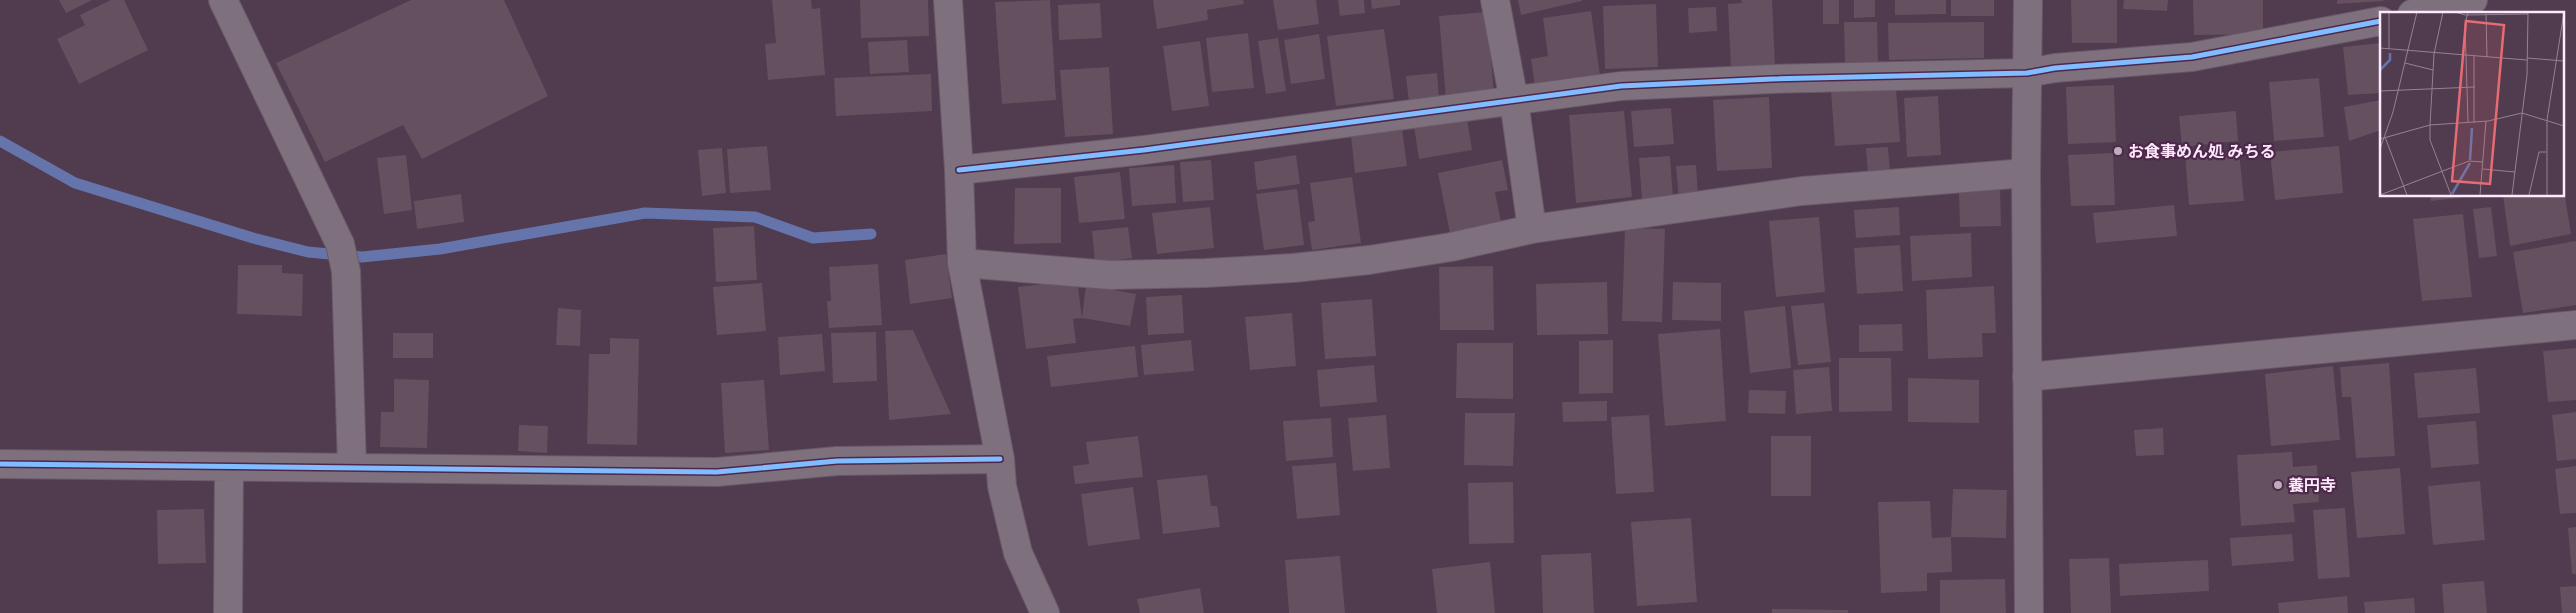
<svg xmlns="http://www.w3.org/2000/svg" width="2576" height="613" viewBox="0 0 2576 613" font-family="'Public Sans','Noto Sans JP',sans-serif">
<rect width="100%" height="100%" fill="#503b4f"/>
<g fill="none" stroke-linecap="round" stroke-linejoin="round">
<path stroke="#6574ab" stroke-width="11" d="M0,141L75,183L253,238L308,252L362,257L440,249L645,213L755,217L813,238L871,234"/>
</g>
<path fill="#65505f" d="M59,0H92L66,13Z
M111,0H124L148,50L79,84L57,39L85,25L80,15Z
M411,0H504L548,96L422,159L403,125L325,162L276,63Z
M772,0H811L812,9L820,8L825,75L768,80L765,44L776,43Z
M860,0H928L929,36L861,38Z
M1050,0L1056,100L1002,104L995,2Z
M1153,0H1243L1244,4L1207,10L1208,20L1157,29Z
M1273,0H1316L1319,24L1278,30Z
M1338,0H1364L1365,13L1340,16Z
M1371,0H1400V5L1372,9Z
M1518,0H1582V1L1521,15Z
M1741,0H1772L1775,65L1731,67L1728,4L1742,3Z
M1823,0H1839V24H1823Z
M1854,0H1875V17L1854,18Z
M1895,0H1946V14L1895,15Z
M1951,0H1994V16H1951Z
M2071,0H2117V43H2072Z
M2124,0H2168L2167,11L2123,9Z
M2193,0H2263V34L2194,35Z
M2337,0H2383L2384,1L2337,4Z
M1100,3L1102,38L1059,40L1058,5Z
M1656,4L1658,67L1605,69L1603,6Z
M1716,7L1717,31L1689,33L1688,8Z
M1591,11L1600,76L1535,86L1531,59L1548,56L1543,18Z
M1487,12L1494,94L1446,99L1439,16Z
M1844,22H1877L1878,64L1845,65Z
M1984,22V58L1889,60L1888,23Z
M1384,29L1394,99L1336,106L1327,36Z
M1248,33L1254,88L1212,92L1206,38Z
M1319,34L1325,79L1291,84L1284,40Z
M1278,38L1286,91L1266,94L1258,41Z
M907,40L909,72L870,74L868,42Z
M1200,41L1209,106L1172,111L1163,46Z
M2381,43V93L2348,95L2343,47Z
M1109,67L1113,134L1065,137L1060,70Z
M1437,73L1439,99L1409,102L1406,76Z
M931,74L932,111L836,116L834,78Z
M2319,78L2324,137L2274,141L2269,82Z
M2114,85L2116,142L2068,144L2066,87Z
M1896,88L1900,142L1835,146L1831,91Z
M1938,96L1941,155L1907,157L1904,98Z
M1769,97L1772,168L1717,171L1713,100Z
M2381,100V130L2349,141L2344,107Z
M1671,108L1674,144L1634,147L1631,111Z
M1624,111L1632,197L1576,203L1569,115Z
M2236,111L2238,141L2182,147L2179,116Z
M1467,118L1472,150L1419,159L1414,126Z
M1402,129L1407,166L1355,173L1351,136Z
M767,146L771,190L730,193L727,149Z
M2339,146L2343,193L2275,200L2270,152Z
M1888,147L1890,173L1868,174L1866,148Z
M722,148L726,193L702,196L698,150Z
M2239,151L2244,201L2189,205L2185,155Z
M2113,153L2115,205L2071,206L2068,155Z
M406,155L412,210L384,214L377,158Z
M1296,155L1300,184L1257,190L1254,162Z
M1670,156L1673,198L1642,201L1639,158Z
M1211,160L1214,200L1183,202L1180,162Z
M1502,160L1508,190L1495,192L1501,222L1450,233L1438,173Z
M1174,165L1176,203L1132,206L1129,168Z
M1696,165L1698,198L1679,199L1676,166Z
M1120,172L1125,219L1079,223L1074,177Z
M1352,177L1361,243L1312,250L1308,222L1315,221L1310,183Z
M2562,178L2571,234L2510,246L2503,195H2562Z
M1015,188H1061V243L1014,244Z
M1297,189L1304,245L1264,250L1256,194Z
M2000,190L2001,226L1960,227L1959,192Z
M461,194L464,222L417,229L414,201Z
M2430,195H2473V196L2431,201Z
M2174,205L2177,236L2096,243L2093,213Z
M1210,207L1214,248L1157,254L1152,213Z
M1899,207L1900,235L1856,238L1854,210Z
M2491,207L2497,256L2479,258L2473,209Z
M2463,214L2472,297L2422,301L2413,219Z
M1819,217L1825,292L1776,297L1769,221Z
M754,226L757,280L716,282L713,228Z
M1128,227L1132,258L1095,263L1092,231Z
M1625,228L1665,229L1662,322L1622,321Z
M1971,233L1972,277L1912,281L1910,236Z
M2576,241V305L2523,313L2513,252Z
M1900,245L1903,291L1857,294L1854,248Z
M946,254L952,298L910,304L905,260Z
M878,264L882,325L829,328L827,301H831L829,267Z
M238,265H282V273L303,274L302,316L237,314Z
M1493,266L1494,330H1440L1439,267Z
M1077,280L1082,318L1086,285L1136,294L1130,326L1082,318L1073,319L1076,343L1026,349L1018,287Z
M1607,282L1608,334L1537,335L1536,284Z
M1673,282L1721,283V321L1672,320Z
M762,283L766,331L717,335L713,287Z
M1994,286L1996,333H1982L1983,357L1928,359L1926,290Z
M1182,295L1184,333L1148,335L1146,297Z
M1372,299L1376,356L1325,359L1321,303Z
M1824,303L1831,362L1798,365L1791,306Z
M1785,306L1791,368L1750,373L1744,311Z
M558,308L581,310L580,346L556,345Z
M1292,313L1296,366L1250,370L1245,317Z
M1902,324L1903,351L1859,352V325Z
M1720,329L1726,421L1665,426L1658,334Z
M913,330L951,414L889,420L885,331Z
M876,332L877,381L833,383L831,333Z
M393,333H433V358H393Z
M822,334L825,371L780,375L778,337Z
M610,338L639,339L637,445L587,444L589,354H610Z
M1191,340L1194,371L1144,375L1141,345Z
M1613,340V393L1579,394V341Z
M1457,343H1513V399L1456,398Z
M1135,346L1138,377L1051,387L1047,356Z
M2576,348V400L2548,402L2543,351Z
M1839,358H1891L1892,411L1839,412Z
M2389,363L2395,456L2356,458L2351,397H2342L2340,367Z
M1374,365L1377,402L1320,407L1317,370Z
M2333,366L2340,440L2271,446L2265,374Z
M1829,367L1832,411L1796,414L1793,370Z
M2476,368L2480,413L2418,418L2414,373Z
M1908,378L1979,380V423L1908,422Z
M394,379L429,380L427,448L380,447L381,412H394Z
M764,380L769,450L725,453L721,383Z
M1749,390L1786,391L1785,414L1748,413Z
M1607,401V421L1563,422L1562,402Z
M2576,412V459L2557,461L2552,415Z
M1465,413H1515L1513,466L1464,465Z
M1386,415L1390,468L1353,471L1348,418Z
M1649,415L1654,492L1616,494L1611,417Z
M1331,418L1333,457L1286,461L1283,421Z
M2476,421L2479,464L2431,468L2427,425Z
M519,425L548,426L547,453L518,451Z
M2163,428L2164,455L2136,456L2134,430Z
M1138,436L1143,477L1075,484L1073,466L1089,464L1086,442Z
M1771,436H1811V496H1771Z
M2292,452L2293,467L2317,465L2319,502L2293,504L2295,522L2241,526L2237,455Z
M1336,463L1340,515L1297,519L1292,466Z
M2576,466V513L2560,514L2555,469Z
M2400,468L2405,534L2357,538L2351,472Z
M1207,475L1211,506H1217L1220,527L1163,534L1157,480Z
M2480,481L2485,540L2433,545L2428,486Z
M1513,482L1514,543L1469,544L1468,483Z
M1133,487L1140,539L1088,546L1081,494Z
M1953,489L2007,490L2006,538L1951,537Z
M1930,501L1932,538L1951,537L1952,572L1927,573V591L1881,593L1878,502Z
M2345,508L2350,577L2318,579L2313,510Z
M204,509L206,563L158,564L157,510Z
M1691,518L1697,602L1637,606L1631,522Z
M2576,527V574H2572L2568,528Z
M2292,534L2294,561L2232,566L2230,538Z
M1591,553L1594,613H1543L1541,555Z
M1340,556L1345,613H1289L1285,560Z
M2109,558L2111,613H2071L2069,559Z
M2208,560L2209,591L2120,596L2119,564Z
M1490,562L1495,613H1437L1432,569Z
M2005,579L2006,613H1940V580Z
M2484,581L2487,613H2444L2442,584Z
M2576,586V613H2562L2560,587Z
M1200,588L1204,613H1140L1137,599Z
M2347,596L2348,613H2279L2278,603Z
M2414,598L2415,613H2365L2364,602Z
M1772,609L1848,610V613H1772Z"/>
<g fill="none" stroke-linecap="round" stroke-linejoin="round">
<defs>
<path id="street" d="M223,0L340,244L346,271L352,468
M948,0L959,170L962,263L1000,459L1002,486L1018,553L1045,613
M1495,0L1514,101L1532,229
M2412,14L2473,0
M959,170L1144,150L1621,86L1772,79L2027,73L2055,68L2192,57L2381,21
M962,263L1110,275L1206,273L1293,268L1369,260L1451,247L1532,229L1802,191L2026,173
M2027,377L2576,325
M0,464L717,472L837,461L1000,459
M228,613L229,467"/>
<path id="secondary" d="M2028,0L2026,173L2029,613"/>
</defs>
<use href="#street" stroke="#695868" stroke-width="30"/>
<use href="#secondary" stroke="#695868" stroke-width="30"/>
<use href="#street" stroke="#7f707e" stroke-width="28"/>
<use href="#secondary" stroke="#7f707e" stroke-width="28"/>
<defs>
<path id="cycleway" d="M959,170L1144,150L1621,86L1772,79L2027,73L2055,68L2192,57L2381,21
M0,464L717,472L837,461L1000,459"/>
</defs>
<use href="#cycleway" stroke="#4e284b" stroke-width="8"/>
<use href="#cycleway" stroke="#80bcff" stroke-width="5"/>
</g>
<g fill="#c0acbf" stroke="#4e284b" stroke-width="2">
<circle cx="2118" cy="151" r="5"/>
<circle cx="2278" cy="485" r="5"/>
</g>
<g text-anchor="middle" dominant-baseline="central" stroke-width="4.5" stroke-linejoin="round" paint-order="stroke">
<g font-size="16" font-weight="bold" fill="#fde9fb" stroke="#4e284b" text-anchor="start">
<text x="2128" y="151">お食事めん処 みちる</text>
<text x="2288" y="485">養円寺</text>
</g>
</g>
<g transform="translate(2380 12)">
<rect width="184" height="184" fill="#503b4f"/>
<path fill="none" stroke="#6574ab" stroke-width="2.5" d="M0,58L10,48V41M90,148L92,116M72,182L90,151"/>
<path fill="none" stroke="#958194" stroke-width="1" d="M9,0V37M63,0L54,42L50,113L108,109L142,101L184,114M75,0L85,3L148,2M88,0L85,12L88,110M106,2L107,45M0,36L147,48M147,46L184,49M25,51L53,58M0,79L95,75M94,111V44M5,125L27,183M0,127L50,113V128L71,183M0,137L13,100L37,0M103,157L135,160M0,183L89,149L103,150M100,183L106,109M132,183L147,63L148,0M149,183L159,140H166M167,183V108L184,0"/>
<path fill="#e46c72" fill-opacity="0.15" stroke="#e46c72" stroke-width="2.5" d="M86,9L124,13L110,172L72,169Z"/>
<rect width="184" height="184" fill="none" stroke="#fde9fb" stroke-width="2.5"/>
</g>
</svg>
